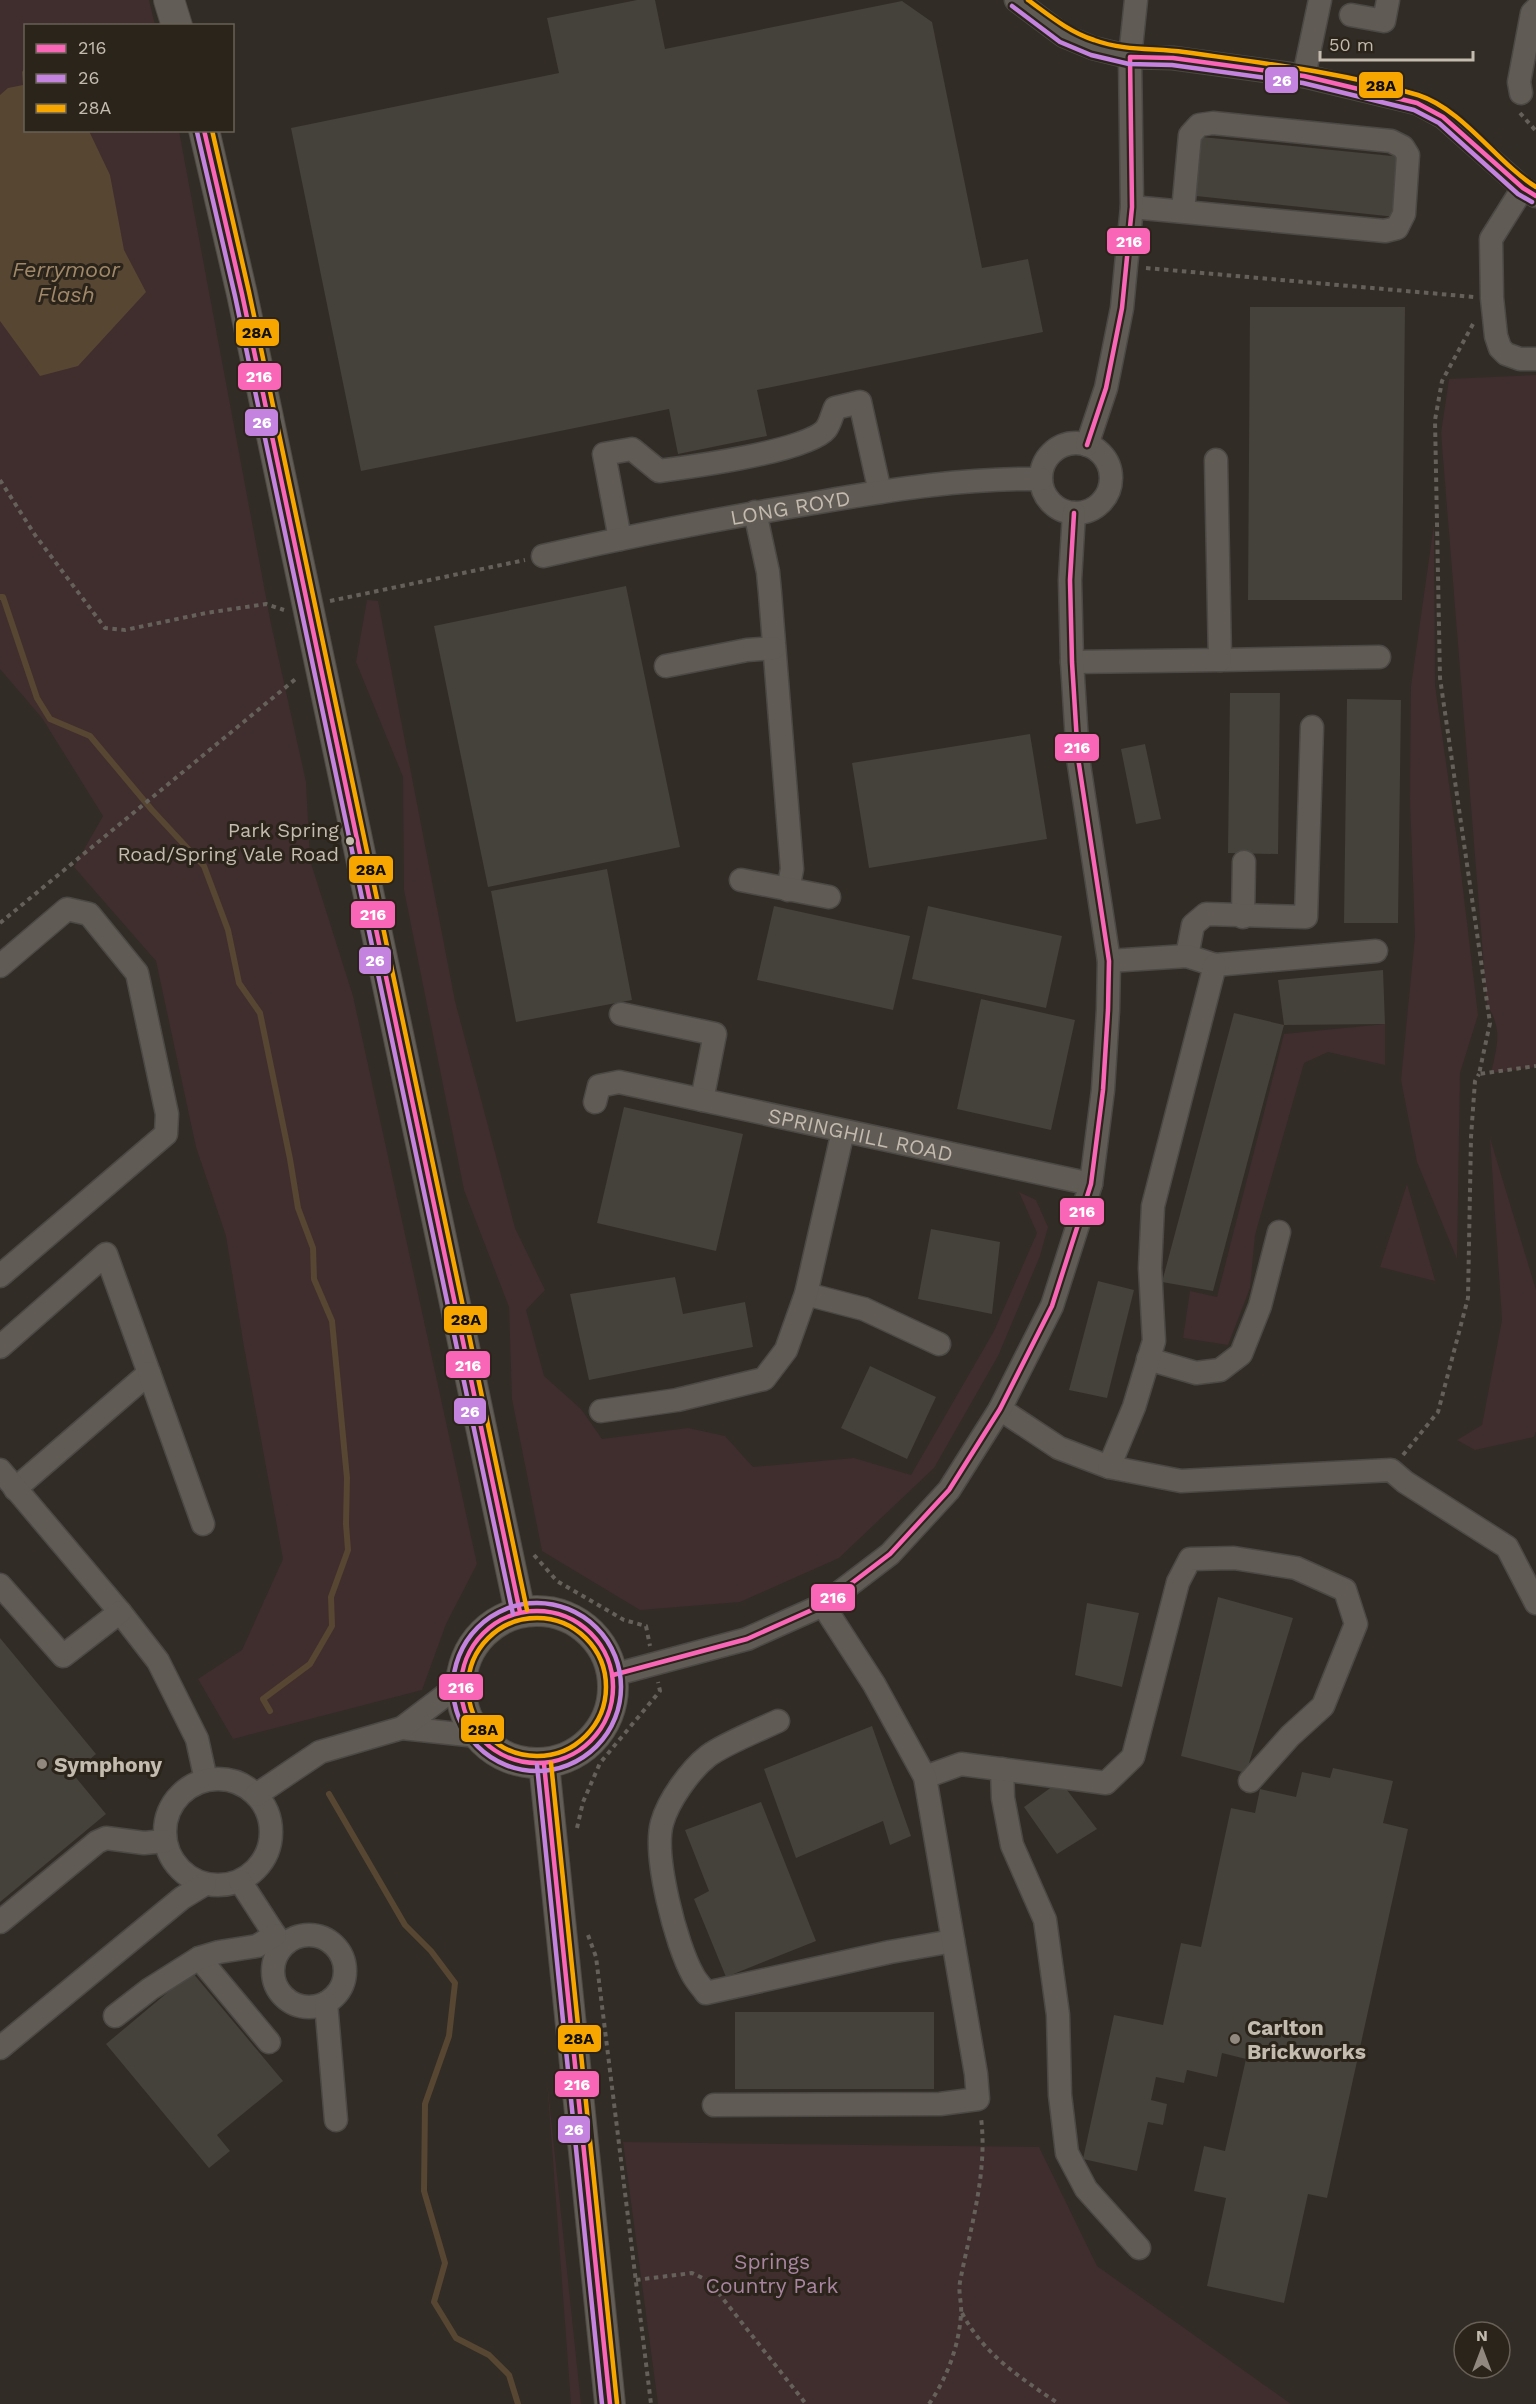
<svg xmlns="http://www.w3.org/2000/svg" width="1536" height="2404" viewBox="0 0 1536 2404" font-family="'Work Sans',sans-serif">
<rect width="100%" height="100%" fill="#312c26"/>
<path fill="#402d2e" d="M0,0H149L155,25L26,26V130L179,131L271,624L306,782L310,860L353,996L477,1564L446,1624L422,1690L233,1739L198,1679L242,1650L283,1559L244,1347L226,1236L196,1147L156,961L74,867L103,816L42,718L0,669Z
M1536,375V1067L1491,1073C1497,1046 1503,1029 1487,1005L1441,433L1449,379Z
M1434,524L1435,685L1458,847L1478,1015L1460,1073L1457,1259L1417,1162L1401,1080L1415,936L1410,799L1411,686Z
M367,600L378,601L455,1001L515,1228L545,1290L526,1310L544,1376L581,1409L602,1439L688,1428L725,1436L753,1467L854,1458L911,1475L994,1331L1037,1233L1019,1192L1036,1200L1048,1227L1040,1256L998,1356L934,1468L839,1558L740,1602L640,1610L542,1551L512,1399L509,1307L464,1190L404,890L403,777L356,662Z
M1385,1024V1065L1328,1052L1304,1063L1255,1235L1250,1288L1228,1345L1183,1338L1190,1291L1217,1297L1284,1034Z
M1490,1138L1536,1290V1431L1534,1437L1475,1450L1457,1440L1482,1425L1502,1320Z
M1407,1184L1435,1280V1281L1380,1267Z
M547,2080L581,2404H571Z
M623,2142L1039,2147L1097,2266L1291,2404H658Z"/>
<path fill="#574632" d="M25,68L26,130L89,131L110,175L124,250L146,292L78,366L40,376L0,321V95L8,88L23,85L22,72Z"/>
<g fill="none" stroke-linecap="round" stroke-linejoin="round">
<path stroke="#574632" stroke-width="6" d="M0,597H3L37,698L50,719L90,736L152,810L204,866L228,930L239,983L260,1013L290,1159L298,1208L313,1248L314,1279L332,1321L347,1478L346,1524L348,1550L331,1597L332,1626L310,1664L263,1699L270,1711
M329,1794L405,1925L431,1951L455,1983L449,2036L425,2104L424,2191L445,2263L434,2302L456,2338L489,2355L509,2375L518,2404"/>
</g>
<path fill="#45413b" d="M637,0H655L665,49L902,1L932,22L982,268L1028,259L1043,332L757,390L767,436L678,454L669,409L361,471L291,128L559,73L547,18Z
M1202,137L1402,157L1396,217L1196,196Z
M1250,307H1405L1402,600H1248Z
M626,586L680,847L488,887L434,626Z
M1230,693H1280L1278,854L1228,853Z
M1347,699L1401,700L1398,923H1344Z
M1030,734L1047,839L869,868L852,763Z
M1145,744L1161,819L1136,824L1121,749Z
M607,869L632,1000L516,1022L491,891Z
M774,906L910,936L893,1010L757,980Z
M928,906L1062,936L1046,1008L912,979Z
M1383,970L1385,1024L1284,1025L1278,980Z
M981,999L1075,1020L1051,1130L957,1109Z
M1234,1013L1284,1025L1213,1291L1162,1282Z
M624,1107L743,1134L716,1251L597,1223Z
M931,1229L1000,1242L992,1314L918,1299Z
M675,1277L683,1314L745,1302L753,1347L589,1380L570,1294Z
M1098,1281L1134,1290L1107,1398L1069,1390Z
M870,1366L936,1397L907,1459L841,1428Z
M1218,1597L1293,1618L1246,1773L1181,1756Z
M1087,1603L1139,1613L1122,1687L1075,1675Z
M0,1638L96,1754L73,1774L106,1814L0,1902Z
M872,1726L911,1836L890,1845L883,1821L796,1858L764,1769Z
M1333,1768L1393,1781L1383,1823L1408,1829L1327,2198L1308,2194L1284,2303L1207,2286L1226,2198L1194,2191L1204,2146L1225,2151L1246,2059L1222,2053L1217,2077L1187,2070L1184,2083L1156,2077L1151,2100L1167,2104L1163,2125L1148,2122L1137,2171L1083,2159L1114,2015L1163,2025L1181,1943L1201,1947L1231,1808L1255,1813L1260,1789L1296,1797L1302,1772L1330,1778Z
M1060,1781L1097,1829L1057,1854L1024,1807Z
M761,1802L816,1941L726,1977L694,1899L709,1891L685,1830Z
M192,1972L283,2081L217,2135L230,2151L209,2168L106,2044Z
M735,2012H934V2089H735Z"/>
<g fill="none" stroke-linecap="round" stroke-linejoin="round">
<defs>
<g id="minor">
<path d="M1016,0L1064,36L1093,48L1130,57L1173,58L1304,76L1417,103L1443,117L1523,188L1536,196"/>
<path d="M1351,15L1384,21L1388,0"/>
<path d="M1304,76L1320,0"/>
<path d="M1521,93L1519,82L1532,13L1536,9"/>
<path d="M1523,188L1491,239L1492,298L1496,336L1500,348L1506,354L1520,359H1536"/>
<path d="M1132,207L1385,231L1397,228L1404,214L1408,155L1403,147L1391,141L1213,123L1199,125L1190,135L1183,211"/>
<circle cx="1076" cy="478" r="35"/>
<path d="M1087,445L1106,388L1122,308L1126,266L1132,207L1130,57L1136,0"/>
<path d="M755,512L768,572L770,593L792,869L788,890"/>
<path d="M620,539L604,454L632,449L659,471C690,467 809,451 826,429C830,424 832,415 835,408L860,402L880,492"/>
<path id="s1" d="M543,556C635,535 727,517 820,502C894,489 966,478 1041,479"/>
<path d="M1220,660L1379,657"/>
<path d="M1072,662L1220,660L1216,460"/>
<path d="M666,666L747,650L774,648"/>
<path d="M741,880L829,897"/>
<path d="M1243,917L1244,862"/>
<path d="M1187,956L1193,925L1206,914L1306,917L1312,727"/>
<path d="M1109,961L1187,956L1215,965L1376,951"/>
<path d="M0,966L67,909L89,914L137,973L167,1114L166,1134L0,1276"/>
<path d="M621,1014L715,1034L702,1100"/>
<path id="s2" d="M595,1102L599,1086L619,1082L1091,1184"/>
<path d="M806,1294L864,1309L939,1344"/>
<path d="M0,1347L106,1254L149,1373L15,1489"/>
<path d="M1148,1359L1196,1373L1220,1370L1241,1354L1260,1306L1279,1232"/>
<path d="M149,1373L203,1524"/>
<path d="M1000,1409L1059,1448L1109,1467L1181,1481L1391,1470L1405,1482L1507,1547L1536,1603"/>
<path d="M601,1411L677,1400L764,1379L786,1350L806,1294L843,1131"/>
<path d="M1109,1467L1134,1407L1154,1341L1150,1268L1153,1206L1215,965"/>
<path d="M0,1470L120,1612L158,1661L197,1739L206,1780"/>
<path d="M0,1585L63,1656L120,1612"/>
<path d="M613,1675L747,1639L823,1605L890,1554L949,1490L1000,1409L1052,1306L1091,1184L1103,1090L1108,1010L1109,961L1078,758L1072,662L1070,580L1074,513"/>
<path d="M778,1721C759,1730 724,1744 708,1756C690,1770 668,1801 662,1823C653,1856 676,1945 693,1975C696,1981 702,1987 706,1993L890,1952L953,1941"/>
<path d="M402,1728L477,1736"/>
<path d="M1002,1769L1003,1798L1012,1845L1045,1920L1058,2015L1060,2095L1067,2153L1086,2189L1139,2248"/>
<path d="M925,1777L961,1764L1106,1783L1133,1757L1178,1582L1190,1559L1234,1558L1296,1568L1345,1590L1356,1624L1323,1706L1290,1736L1250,1781"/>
<circle cx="218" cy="1832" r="53"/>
<path d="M256,1795L320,1752L402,1728L460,1684"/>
<path d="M240,1881L275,1935L283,1944"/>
<path d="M0,1922L97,1842L106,1838L144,1843L165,1841"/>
<circle cx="309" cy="1971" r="36"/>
<path d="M199,1958L269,2042"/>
<path d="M326,2003L336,2120"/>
<path d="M115,2016L150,1989L199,1958L219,1952L257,1946L275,1935"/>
<path d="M0,2048L182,1898L205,1884"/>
<path d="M714,2105L940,2104L978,2099L976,2074L925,1777L874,1684L823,1605"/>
</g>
<path id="major" d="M169,0L177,26
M204,130L242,294L520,1612
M461 1687a76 76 0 1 1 152 0a76 76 0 1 1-152 0Z
M544,1764L610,2404"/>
</defs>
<use href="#minor" stroke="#4c4844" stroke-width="25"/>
<use href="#major" stroke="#4e4943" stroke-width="32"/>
<path stroke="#65605a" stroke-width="4" stroke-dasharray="4.5 4.5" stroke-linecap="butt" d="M1520,113L1536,131
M1146,268L1474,297
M1473,324L1442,381L1435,420L1440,678L1490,1023L1479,1074L1536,1066
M0,480L35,535L105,628L125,630L206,613L266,604L284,610
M330,601L525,560
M0,923L298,677
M1403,1455L1438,1412L1468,1298L1471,1137L1475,1081L1479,1074
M534,1555L557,1581L624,1620L646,1626L650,1646
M577,1828L583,1802L600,1763L660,1691L658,1682
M588,1935L596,1957L651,2404
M636,2280L692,2273L709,2281L806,2404
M962,2313C984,2355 1021,2378 1059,2404
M929,2404C947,2378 959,2346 961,2314C962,2303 958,2293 960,2282C970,2229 988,2173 981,2118"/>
<use href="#minor" stroke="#605b55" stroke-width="22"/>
<use href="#major" stroke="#625d57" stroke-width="30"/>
<defs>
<path id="bus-1" d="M204,130L242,294L520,1612
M1087,445L1106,388L1122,308L1132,207L1130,57L1173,58L1304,76L1417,103L1443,117L1523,188L1536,196
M461 1687a76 76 0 1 1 152 0a76 76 0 1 1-152 0Z
M613,1675L747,1639L823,1605L890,1554L949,1490L1000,1409L1052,1306L1091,1184L1103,1090L1108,1010L1109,961L1078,758L1072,662L1070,580L1074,513
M544,1764L610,2404"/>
<path id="bus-2" d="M1012,6L1060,42L1091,55L1129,64L1172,65L1303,83L1414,110L1439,123L1518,194L1532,202
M197,132L235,296L513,1614
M453 1687a84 84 0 1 1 168 0a84 84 0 1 1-168 0Z
M537,1765L602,2404"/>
<path id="bus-3" d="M1028,0C1050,16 1069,32 1094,40C1124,51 1154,48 1184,52C1262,63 1342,72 1418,95C1464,110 1496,162 1536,187
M212,130L249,292L527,1610
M468 1687a69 69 0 1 1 138 0a69 69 0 1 1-138 0Z
M551,1763L617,2403"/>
</defs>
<use href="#bus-1" stroke="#2b241a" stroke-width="9"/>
<use href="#bus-2" stroke="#2b241a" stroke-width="9"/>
<use href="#bus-3" stroke="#2b241a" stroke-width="9"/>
<use href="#bus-1" stroke="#fa66b7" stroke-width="4.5"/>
<use href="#bus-2" stroke="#c483df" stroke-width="4.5"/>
<use href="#bus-3" stroke="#f7a600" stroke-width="4.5"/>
</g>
<circle fill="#c4bbaf" stroke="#2b241a" stroke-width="2" cx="350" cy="841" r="5"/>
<g fill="#91897f" stroke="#2b241a" stroke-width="2">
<circle cx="42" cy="1764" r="6"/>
<circle cx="1235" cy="2039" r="6"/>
</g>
<g text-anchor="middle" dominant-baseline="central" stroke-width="6" stroke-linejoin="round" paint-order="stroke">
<g font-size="20" fill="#c4bbaf" stroke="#2b241a" text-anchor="end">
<text x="339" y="830">Park Spring<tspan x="339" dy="24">Road/Spring Vale Road</tspan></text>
</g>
<g font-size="21" fill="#c4bbaf" stroke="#2b241a">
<text stroke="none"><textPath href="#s1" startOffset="252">LONG ROYD</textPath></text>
<text stroke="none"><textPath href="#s2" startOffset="284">SPRINGHILL ROAD</textPath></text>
</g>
<g font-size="21" font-weight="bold" fill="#c4bbaf" stroke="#2b241a" text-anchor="start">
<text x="54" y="1764">Symphony</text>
<text x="1247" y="2027">Carlton<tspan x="1247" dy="24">Brickworks</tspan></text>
</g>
<g font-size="21" fill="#a985a1" stroke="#2b241a">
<text x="772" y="2261">Springs<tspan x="772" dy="24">Country Park</tspan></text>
</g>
<g font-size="22" font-style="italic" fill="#a18869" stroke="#2b241a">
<text x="66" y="269">Ferrymoor<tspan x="66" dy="25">Flash</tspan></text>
</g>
</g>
<g stroke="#2b241a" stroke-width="2">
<rect x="1264" y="66" width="35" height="28" rx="6" fill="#c483df"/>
<rect x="1358" y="71" width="46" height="28" rx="6" fill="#f7a600"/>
<rect x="1106" y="227" width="45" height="28" rx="6" fill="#fa66b7"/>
<rect x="235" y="318" width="45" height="29" rx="6" fill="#f7a600"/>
<rect x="237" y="362" width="45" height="29" rx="6" fill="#fa66b7"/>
<rect x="244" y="408" width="35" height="29" rx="6" fill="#c483df"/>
<rect x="1054" y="733" width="46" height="29" rx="6" fill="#fa66b7"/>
<rect x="348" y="855" width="46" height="29" rx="6" fill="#f7a600"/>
<rect x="350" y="900" width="46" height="29" rx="6" fill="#fa66b7"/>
<rect x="358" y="946" width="34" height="29" rx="6" fill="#c483df"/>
<rect x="1059" y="1197" width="46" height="29" rx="6" fill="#fa66b7"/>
<rect x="443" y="1305" width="45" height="29" rx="6" fill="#f7a600"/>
<rect x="445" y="1350" width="46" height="29" rx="6" fill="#fa66b7"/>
<rect x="453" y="1397" width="34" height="28" rx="6" fill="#c483df"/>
<rect x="810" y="1583" width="46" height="29" rx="6" fill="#fa66b7"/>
<rect x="438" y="1673" width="46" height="28" rx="6" fill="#fa66b7"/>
<rect x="460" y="1714" width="45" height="29" rx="6" fill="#f7a600"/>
<rect x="557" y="2024" width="45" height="29" rx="6" fill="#f7a600"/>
<rect x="554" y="2070" width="46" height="28" rx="6" fill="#fa66b7"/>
<rect x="557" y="2115" width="34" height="29" rx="6" fill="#c483df"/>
</g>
<g font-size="16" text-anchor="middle" font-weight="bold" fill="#fff">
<text x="1282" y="86">26</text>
<text x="1129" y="247">216</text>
<text x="259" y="382">216</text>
<text x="262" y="428">26</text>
<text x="1077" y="753">216</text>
<text x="373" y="920">216</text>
<text x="375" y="966">26</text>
<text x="1082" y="1217">216</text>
<text x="468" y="1371">216</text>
<text x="470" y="1417">26</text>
<text x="833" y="1603">216</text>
<text x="461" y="1693">216</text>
<text x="577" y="2090">216</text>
<text x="574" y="2135">26</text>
</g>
<g font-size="16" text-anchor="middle" font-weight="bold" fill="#111">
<text x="1381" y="91">28A</text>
<text x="257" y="338">28A</text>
<text x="371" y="875">28A</text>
<text x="466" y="1325">28A</text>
<text x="483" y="1735">28A</text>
<text x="579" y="2044">28A</text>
</g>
<rect x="24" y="24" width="210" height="108" fill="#2b241a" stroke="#686056" stroke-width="1.5"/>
<rect x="36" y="44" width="30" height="9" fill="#fa66b7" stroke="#686056" stroke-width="1.5"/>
<text x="78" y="54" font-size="18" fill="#c4bbaf">216</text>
<rect x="36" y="74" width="30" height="9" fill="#c483df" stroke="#686056" stroke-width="1.5"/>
<text x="78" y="84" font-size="18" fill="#c4bbaf">26</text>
<rect x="36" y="104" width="30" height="9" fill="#f7a600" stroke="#686056" stroke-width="1.5"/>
<text x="78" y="114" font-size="18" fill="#c4bbaf">28A</text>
<g transform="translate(1482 2350)"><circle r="28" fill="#2b241a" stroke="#686056" stroke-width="1.5"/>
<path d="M0-4.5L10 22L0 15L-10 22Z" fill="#91897f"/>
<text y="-9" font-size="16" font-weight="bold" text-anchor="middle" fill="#c4bbaf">N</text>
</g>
<path d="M1320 51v9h153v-9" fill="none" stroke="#c4bbaf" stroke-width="3"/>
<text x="1329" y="51" font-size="18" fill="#c4bbaf" stroke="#2b241a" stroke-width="4.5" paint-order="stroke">50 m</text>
</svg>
